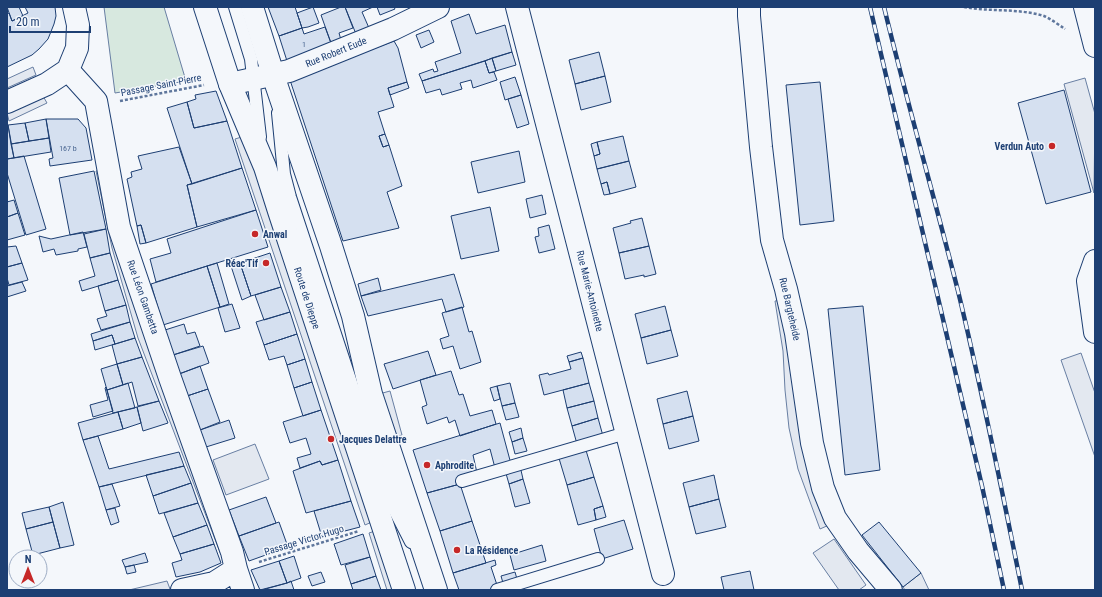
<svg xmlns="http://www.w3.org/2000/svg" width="1102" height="597" viewBox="0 0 1102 597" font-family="'Roboto Condensed',sans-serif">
<rect width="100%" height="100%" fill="#f4f7fb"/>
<path fill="#d7e8df" stroke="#687fa3" d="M104,7H164L186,81L115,93Z"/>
<path fill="#e3e8f0" stroke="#687fa3" d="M33,67L36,75L7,88V79Z
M1085,78L1095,114L1094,193L1064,84Z
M43,96L47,103L9,121L7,113Z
M245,136L374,521L365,525L235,139Z
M103,170L227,553L221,555L138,338L112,248L96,171Z
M784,300L829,525L820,529L798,469L789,428L785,390L783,351L775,301Z
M1081,353L1095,393V457L1061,360Z
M390,391L402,435L392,438L379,394Z
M255,444L269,479L226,495L213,460Z
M378,530L397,590H387L369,533Z
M834,539L866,585L859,590H839L813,553Z
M921,573L929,590H905L903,587Z
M167,581L170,589L167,590H129Z"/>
<path fill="#d5e0f0" stroke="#1d3f73" d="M7,7H19L23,16L12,21Z
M25,7H55L56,16L54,24L48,39L39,49L32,55L7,67V14L9,13L12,21L28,13Z
M268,7H295L302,28L279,36Z
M313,7L319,23L308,27L302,28L297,13Z
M341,7H345L353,28L339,33L341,40L331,43L321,15Z
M345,7H373L362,12L369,28L356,34Z
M377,7H394L395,9L380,15Z
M469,14L476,34L505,25L512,52L422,81L419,74L433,69L434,72L438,71L435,62L461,53L451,21Z
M325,27L331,43L287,61L279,36L302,28L304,34Z
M429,30L434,42L421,48L416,35Z
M394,41L398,48L407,82L388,88L394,107L378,112L385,134L379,136L383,147L389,145L402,186L387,192L399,228L343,241L290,80Z
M512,52L516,65L496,71L492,58Z
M599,52L605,76L575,84L569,60Z
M492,58L496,71L489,73L485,61Z
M485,61L489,73L494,72L497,80L473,88L471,80L460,83L462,89L442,95L440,89L426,93L422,81Z
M605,76L611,102L581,110L575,84Z
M515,77L521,95L505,100L500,82Z
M407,82L409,88L390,95L388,88Z
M820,82L834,221L800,225L786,85Z
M1064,90L1091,192L1046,204L1018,103Z
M216,91L227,121L194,128L187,102L196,99L195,95Z
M521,95L529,124L517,128L508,99Z
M187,102L194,128L227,121L242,168L192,184L167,108Z
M46,119L49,138L29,141L25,123Z
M46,119H78L86,128L92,160L50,166L49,159L53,158Z
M25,123L29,141L11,144L8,125Z
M7,125H8L14,158L7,159Z
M385,134L389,145L383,147L379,136Z
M623,136L629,161L597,169L594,156L600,154L597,142Z
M49,138L51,152L14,158L11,144Z
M597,142L600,154L594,156L591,144Z
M179,147L192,184L187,185L197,227L146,243L141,225L137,226L127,179L132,177L131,172L142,169L138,156Z
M519,151L525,182L478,193L471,162Z
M24,156L46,229L26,235L7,173V159Z
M629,161L636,187L610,194L607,182L601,184L597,169Z
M242,168L256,210L197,227L187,185Z
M94,171L106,229L70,235L59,178Z
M607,182L610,194L604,195L601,184Z
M542,195L546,214L530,218L526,199Z
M14,200L18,213L7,217V202Z
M490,207L499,251L461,259L451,216Z
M256,210L268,247L156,282L150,259L171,253L167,239Z
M18,213L25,235L7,240V217Z
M642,218L649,246L619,253L613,228L631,223L630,221Z
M141,225L146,243L140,244L137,226Z
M549,225L555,249L539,253L535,237L539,236L538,228Z
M106,229L110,253L90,258L84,234Z
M83,232L87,247L78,249V251L56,255L54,249L43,252L39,236L51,239Z
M16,246L22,263L7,267V247Z
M649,246L656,274L644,277V275L625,279L619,253Z
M110,253L118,280L82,291L79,281L95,276L90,258Z
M270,253L281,287L251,296L240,263Z
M22,263L28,280L9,285L7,278V267Z
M217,263L229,304L220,307L207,266Z
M240,263L251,296L242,300L231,266Z
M207,266L220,307L163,325L151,284Z
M454,274L464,307L446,312L442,299L368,316L361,296Z
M378,278L381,290L361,296L358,284Z
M118,280L126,305L105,311L98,286Z
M22,282L26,291L7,297V286Z
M281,287L290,312L264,320L255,295Z
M232,304L240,328L225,332L218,308Z
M126,305L130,322L101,330L97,319L107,316L105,311Z
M665,306L671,330L641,338L635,314Z
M863,306L880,470L845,475L828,309Z
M462,307L469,332L472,331L481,362L460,369L453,346L443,349L440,339L449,336L442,313Z
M290,312L297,334L264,345L256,322Z
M130,322L135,338L115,344L112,335L93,341L91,334Z
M184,324L187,334L195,332L200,346L173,355L165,330Z
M671,330L678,356L647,364L641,338Z
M297,334L305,359L287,365L284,356L269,360L264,345Z
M112,335L115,344L95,350L93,341Z
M135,338L142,357L117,364L112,345Z
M203,346L209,363L179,374L173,355Z
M428,351L436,375L393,389L384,364Z
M581,352L583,358L569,362L567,356Z
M142,357L159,401L138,406L132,382L123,385L117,364Z
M583,358L589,383L544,395L539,375L548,373L549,375L571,369L569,362Z
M305,359L312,382L294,388L287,365Z
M117,364L123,385L107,390L101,369Z
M200,366L208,389L187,396L179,374Z
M451,371L459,395L463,394L470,416L492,410L496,424L460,436L455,420L449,423L447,417L427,424L422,407L427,405L420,380Z
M312,382L321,410L303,416L294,388Z
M128,383L135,408L113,413L107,390Z
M510,383L515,403L502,406L497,386Z
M589,383L594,401L567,408L563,390Z
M497,386L500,399L494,401L490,388Z
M106,387L113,411L93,417L90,405L108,400L105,388Z
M208,389L220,422L200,430L187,396Z
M687,391L693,416L663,424L657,399Z
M159,401L168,423L143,431L137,407Z
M594,401L598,418L572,426L567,408Z
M515,403L519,417L506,420L502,406Z
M137,407L141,423L123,429L118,412Z
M321,410L338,460L322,465L320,461L300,468L297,458L311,454L306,438L290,443L283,422Z
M118,412L123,429L83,440L78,423Z
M693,416L699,441L669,449L663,424Z
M598,418L603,436L577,444L572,426Z
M229,420L235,438L206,447L200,430Z
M500,423L511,464L495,468L490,449L473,455L477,473L460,484L427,493L413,450Z
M521,428L523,438L512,442L509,432Z
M98,436L109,469L179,452L184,466L99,487L83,440Z
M523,438L527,451L515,454L512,442Z
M585,447L594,477L567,485L558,455Z
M338,460L351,501L306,513L293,471L320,461L322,465Z
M184,466L191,483L153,496L146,475Z
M520,466L523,479L509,484L505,470Z
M714,475L719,499L689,507L683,483Z
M594,477L603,506L594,509L596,520L578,525L567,485Z
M523,479L530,503L515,507L509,484Z
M191,483L198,503L159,514L153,496Z
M112,484L120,506L106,510L99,487Z
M460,484L472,521L440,531L427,493Z
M266,497L276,523L239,536L229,510Z
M719,499L726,527L696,534L689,507Z
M351,501L360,527L322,537L314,511Z
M63,502L74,545L60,548L49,507Z
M198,503L207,525L173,537L164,513Z
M603,506L606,517L596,520L594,509Z
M49,507L53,522L26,529L22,513Z
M115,508L119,522L111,525L106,510Z
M624,520L633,549L602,559L594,529Z
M472,521L486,563L453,573L440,531Z
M53,522L60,548L33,555L26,529Z
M279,522L288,547L249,561L239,536Z
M879,522L921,573L903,587L862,535Z
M207,525L214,544L180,554L173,537Z
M363,534L370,557L341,565L334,544Z
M214,544L221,563L200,572L176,577L172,563L182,560L180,554Z
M542,545L546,561L514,570L510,555Z
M145,553L148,562L125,567L122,560Z
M294,556L301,578L287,583L279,561Z
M370,557L376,576L351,584L345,565Z
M495,560L496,565L491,567L497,585L495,588L488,590H459L453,573Z
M279,561L287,583L260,590L251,570Z
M134,565L136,572L127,574L125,567Z
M750,571L754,590H724L721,577Z
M321,572L325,582L312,586L308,576Z
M515,572L517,579L503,583L501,576Z
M376,576L381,590H353L351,584Z
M291,581L294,590H262L287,583Z"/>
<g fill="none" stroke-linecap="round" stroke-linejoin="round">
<defs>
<path id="service" d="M235,7L251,59L260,137
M278,113L284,174L290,197L390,501L411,542
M462,481L626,433
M497,590L598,559"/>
<path id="minor" d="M517,7L663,574
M749,7V16L761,147L772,240L786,289L796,333L812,443L823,488L835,518L858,551L891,590
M1085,7L1095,46
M68,70L96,101L119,227L170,378L232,552L236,569L243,590
M68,70L77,48L78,25L74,7
M230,84L289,71L393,29L438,7
M7,102L47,84L68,70
M1095,261L1088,281L1095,332
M182,590L214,583L236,569"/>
<path id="secondary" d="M205,7L230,84L265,167L279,211L404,590
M252,7L277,87L331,246L353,316L371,394L436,590"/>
</defs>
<use href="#service" stroke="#1d3f73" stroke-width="14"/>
<use href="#minor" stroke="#1d3f73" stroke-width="24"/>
<use href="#secondary" stroke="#1d3f73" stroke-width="24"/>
<path stroke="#5e769c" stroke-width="2.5" stroke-dasharray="3 2" stroke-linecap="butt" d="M964,7C990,12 1018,8 1044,16C1051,19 1059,25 1065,29
M120,101L204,85
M259,562L359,531"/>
<use href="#service" stroke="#f4f7fb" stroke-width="12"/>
<use href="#minor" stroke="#f4f7fb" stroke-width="22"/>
<use href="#secondary" stroke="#f4f7fb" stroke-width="22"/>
<defs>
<path id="rail" d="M870,7L982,486L1004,590
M884,7C907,102 934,196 958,291C982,390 1002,490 1022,590"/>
</defs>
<use href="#rail" stroke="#1d3f73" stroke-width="4.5"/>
<use href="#rail" stroke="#f4f7fb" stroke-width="3" stroke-dasharray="9" stroke-linecap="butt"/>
</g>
<g fill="#c62828" stroke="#f4f7fb" stroke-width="1.5">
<circle cx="1052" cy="146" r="4"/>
<circle cx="255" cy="234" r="4"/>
<circle cx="266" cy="263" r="4"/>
<circle cx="331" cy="439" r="4"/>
<circle cx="427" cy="465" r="4"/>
<circle cx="457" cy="550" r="4"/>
</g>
<g text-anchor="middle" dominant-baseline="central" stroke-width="3" stroke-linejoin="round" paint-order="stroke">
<g font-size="8" fill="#4b6792">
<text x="304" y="44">1</text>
<text x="68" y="148">167 b</text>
</g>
<g font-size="10" fill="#1d3f73" stroke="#f4f7fb">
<text transform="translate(336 52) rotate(-22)">Rue Robert Eude</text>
<text transform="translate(161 85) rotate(-11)">Passage Saint-Pierre</text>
<text transform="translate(590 291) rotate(76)">Rue Marie-Antoinette</text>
<text transform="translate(143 297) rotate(71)">Rue Léon Gambetta</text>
<text transform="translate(307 298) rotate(72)">Route de Dieppe</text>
<text transform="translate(790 309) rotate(77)">Rue Bargteheide</text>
<text transform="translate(304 540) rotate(-17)">Passage Victor Hugo</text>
</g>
<g font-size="10" font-weight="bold" fill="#1d3f73" stroke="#f4f7fb" text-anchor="start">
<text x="1044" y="146" text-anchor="end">Verdun Auto</text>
<text x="263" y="234">Anwal</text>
<text x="258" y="263" text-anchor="end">Réac'Tif</text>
<text x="339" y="439">Jacques Delattre</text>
<text x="435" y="465">Aphrodite</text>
<text x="465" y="550">La Résidence</text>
</g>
</g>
<rect width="1102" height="597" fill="none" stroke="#1d3f73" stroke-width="16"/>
<g transform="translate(28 569)"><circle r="19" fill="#f4f7fb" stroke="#9eadc5"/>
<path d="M0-3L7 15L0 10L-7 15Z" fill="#c62828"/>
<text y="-6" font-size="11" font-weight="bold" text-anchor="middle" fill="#1d3f73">N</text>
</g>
<path d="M10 26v6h80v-6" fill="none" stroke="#1d3f73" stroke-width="2"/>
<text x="16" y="26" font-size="12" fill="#1d3f73" stroke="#f4f7fb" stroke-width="3" paint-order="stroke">20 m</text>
</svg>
